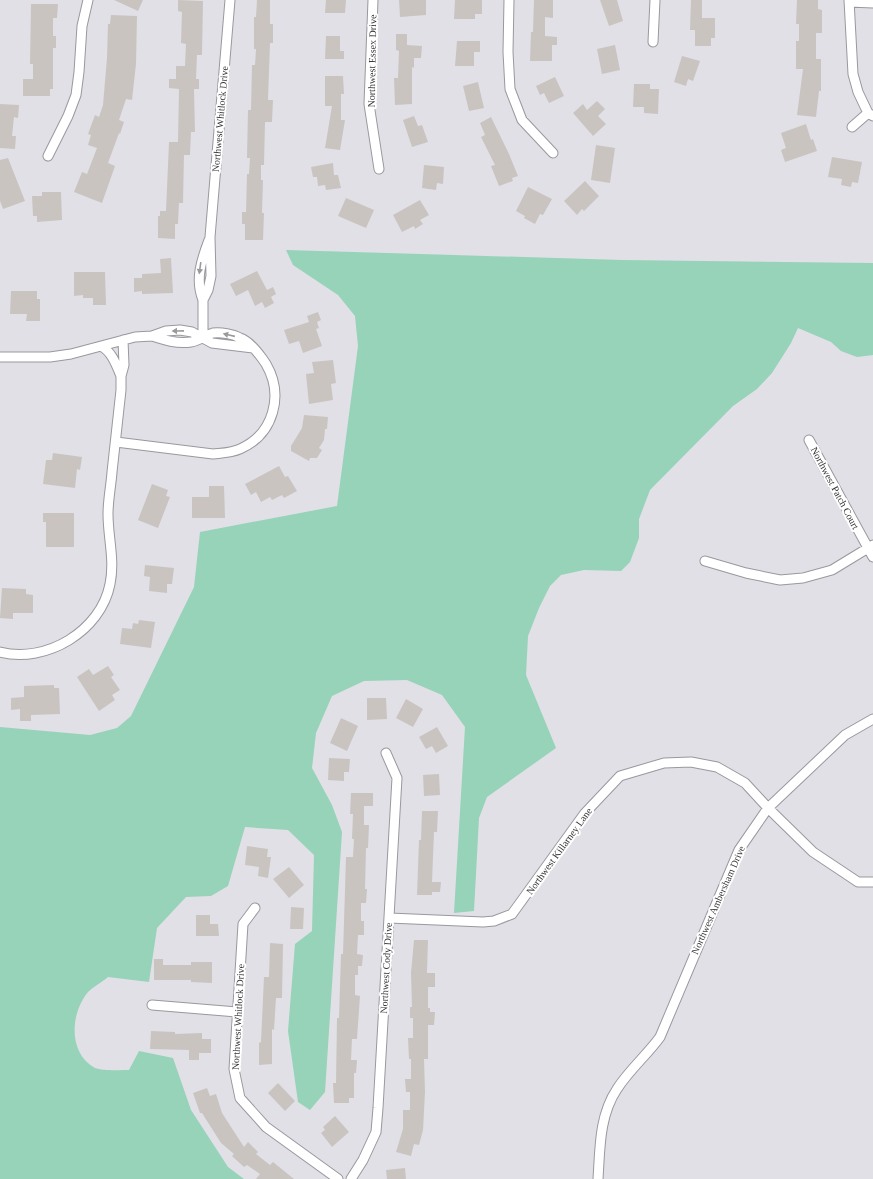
<svg xmlns="http://www.w3.org/2000/svg" width="873" height="1179" viewBox="0 0 873 1179" font-family="Georgia,serif">
<rect width="100%" height="100%" fill="#e0e0e6"/>
<path fill="#96d3b8" d="M286,250L622,260L873,263V355L857,357L841,351L831,342L798,328L791,343L772,373L757,389L733,406L650,490L639,519V538L630,562L621,571L584,570L561,575L550,586L539,608L528,636L526,675L556,748L487,797L479,818L474,911L454,913L465,727L442,695L407,680L364,681L332,696L316,733L312,768L332,805L342,832L325,1092L310,1110L298,1102L288,1031L295,944L312,931L314,855L288,830L245,827L228,886L211,896L186,897L157,928L149,982L108,977C102,982 93,987 88,992C70,1014 68,1053 95,1068C102,1071 121,1070 129,1070L139,1051L173,1058L191,1110L228,1167L244,1179H0V727L90,735L117,728L131,716L194,587L200,532L337,506L358,346L355,316L338,295L293,265Z"/>
<path fill="#cac4c1" d="M114,0H143L138,11Z
M178,0L203,1L202,55H197L196,79H199V89H194L195,132H191L190,155H184L183,203H179L178,224H175V239L158,238V216H160V211H166L169,142H178L179,89L169,88V79H176V66H185L186,44L181,43L182,12L178,11Z
M257,0H270V24H273V43H270L268,100H273L272,122H265L264,165H261V180H263L262,213H264L263,240H245V224H242V212H246L247,174H249L250,158H247L248,110H251L252,65H255L256,49H254V17H256Z
M326,0H346L345,13H325Z
M399,0H426V15L400,17Z
M455,0H482V14H475V19H454Z
M534,0H553V18L545,17V36L557,37V45H552V61H530L531,32H533Z
M600,0H617L623,21L609,26Z
M691,0H702V18H715V38H711V46H695V30H690Z
M797,0H818V9L822,10V33H816V59H821V91H819L816,117L797,115L803,69H796V41H799V24H796Z
M31,4H58L57,18H53V36H56V48H53V89H50V96H23V79H33V64H30Z
M111,15L137,16L136,64L132,100L126,99L119,120L124,122L120,134L119,133L108,163L115,166L102,203L74,192L82,172L87,174L97,148L88,145L91,135L88,134L95,115L99,117L103,105L107,58L108,24H110Z
M396,34H407V45L422,46L421,58H414V68L412,67V104L395,105L394,78H398L399,51L396,50Z
M326,36H340V51H344V59H325Z
M457,41H480V52H474V66H455Z
M615,45L620,70L602,74L597,49Z
M682,56L700,61L693,81L688,79L686,86L674,82Z
M325,76H343L344,94H341V120H345L340,150L325,148L332,106H325Z
M555,77L564,96L549,103L544,93L540,95L536,86Z
M478,82L484,108L469,111L463,86Z
M634,84H650V89H659L658,114L644,113V107H633Z
M597,101L605,109L598,116L606,124L593,136L573,113L583,104L587,110Z
M0,104L19,105L18,118L14,117L12,136H16L15,149L0,148Z
M414,116L418,126L422,125L428,142L412,147L403,120Z
M491,117L509,154L518,176L512,178L513,181L499,186L491,166L495,165L481,137L485,135L480,123Z
M806,124L811,140L813,139L817,151L785,162L781,150L786,148L781,133Z
M596,145L615,148L610,183L591,180Z
M832,157L862,162L858,183L852,182L851,187L841,185L842,179L828,177Z
M8,158L25,201L3,209L0,201V160Z
M333,163L334,175H338L341,188L326,190L325,185L318,186L317,177H313L311,167Z
M424,165L444,167L443,184L437,183L436,190L422,188Z
M585,181L599,196L584,211L582,209L577,215L564,201Z
M528,187L552,199L543,215L540,214L535,224L524,218L525,216L516,211Z
M42,192H61L62,220L37,222V216H33L32,196H42Z
M346,198L374,210L366,228L338,216Z
M420,200L429,215L420,220L423,224L415,229L414,226L402,232L393,215Z
M171,258L173,293L142,294V291L134,292V278H142V274L161,273L160,259Z
M257,271L267,290L273,287L276,294L271,297L274,303L265,308L262,302L255,306L248,290L236,296L230,284Z
M74,272H105L106,305H93V298H83V295L74,296Z
M11,291H37V299H40V321H26L27,314H10Z
M318,312L321,320L317,322L319,328L316,329L322,346L303,353L299,341L289,344L284,330L309,322L307,316Z
M333,360L336,383L331,384L333,400L309,404L306,374L314,373L312,362Z
M304,415L328,417L327,429H325L324,440L319,448L322,450L317,458H310L309,461L291,451V446L302,428Z
M53,453L82,457L80,470L77,469L75,488L43,484L46,460H52Z
M279,466L285,477L288,476L297,491L284,498L282,495L272,500L270,497L261,502L256,492L251,495L245,484Z
M152,484L168,490L166,496L170,497L158,528L138,520Z
M209,486H224L225,518H192V497H209Z
M43,513H74V547H46V522H43Z
M145,565L174,568L172,584H167V593L149,591L150,577L144,576Z
M2,588L26,589V594L33,595V613H13V619L0,618Z
M139,620L155,622L151,648L120,644L122,628L132,629L133,623L138,624Z
M108,666L114,675L111,677L120,690L112,695L115,700L99,711L77,677L89,669L93,675Z
M54,685V688H59L60,714L31,715V721H20V709L11,710V698L24,697V686Z
M367,698H386L387,719L367,720Z
M406,699L423,709L413,727L396,718Z
M341,718L358,726L347,751L330,743Z
M437,727L448,746L436,753L432,746L426,749L419,737Z
M329,758L350,759L349,772H344V781L328,780Z
M439,774L440,795L424,796L423,775Z
M351,793H373V806H364V825H369L368,848H366L365,889H367L366,903H361V921H364V935H358L357,954L363,955L362,966H358V975H355V995L360,996L357,1039H352L351,1060H357L356,1073H354V1098H349V1103H334L333,1083H336L337,1018H339L341,954H343L346,857H353L354,839H352L353,814H350Z
M422,811H438L437,832H434L432,882H441L440,892H432V895H417L419,840H421Z
M247,846L268,849L267,857H271L268,878L258,876L259,867L245,865Z
M289,867L304,885L289,898L273,879Z
M291,907L304,908L303,929H290Z
M196,915H210V924H218L219,936H196Z
M414,940H428L427,973H435V987H428V1008H430V1012H435L434,1025H428V1059H424L425,1092L423,1130L419,1145L414,1144L411,1156L396,1152L403,1129V1110H410V1092H406L405,1079H411V1059H409L408,1038H413V1018H410V1007H412L411,973Z
M270,943L283,944L282,998H276L274,1030L272,1029V1064L259,1065V1043L261,1042L264,977H269Z
M154,959H163V965H191V962H212V983L191,982V980H154Z
M151,1031L175,1032V1034L202,1033V1039H211V1053H199V1060H189V1050L150,1049Z
M278,1083L295,1101L285,1111L268,1093Z
M207,1088L210,1096L216,1094L222,1113L244,1147L248,1142L258,1152L256,1154L270,1165L273,1162L294,1179H256L260,1174L247,1165L244,1167L232,1156L234,1154L221,1143L202,1113H200L193,1093Z
M335,1116L349,1132L332,1147L321,1133L325,1130L323,1127Z
M405,1168L406,1179H387L386,1170Z"/>
<g fill="none" stroke-linecap="round" stroke-linejoin="round">
<defs>
<path id="street" d="M373,0L369,104L379,169
M509,0L508,52L510,89L522,120L553,153
M849,0L853,74L858,92L868,113L873,116
M849,2L873,3
M653,42L655,0
M852,127L868,113
M48,156L68,116L76,95L79,72L82,26L88,0
M203,300C195,280 201,261 209,240
M203,338V300L208,290L211,276L210,237L230,0
M101,346C112,352 116,364 121,376
M0,357H50L71,354L135,337L152,336L166,331L180,330L192,332L212,343L253,348
M809,440L873,557
M116,442L213,454C222,453 231,453 240,449C274,434 284,395 266,364C260,355 251,342 240,338C233,334 221,332 213,333C206,335 199,341 191,342C177,344 164,340 152,336
M705,561L746,573L780,580L803,578L832,570L873,545
M0,652C46,664 101,631 110,584C115,560 108,538 108,514C108,500 111,486 112,472C115,444 118,417 121,390V376L124,365L123,340
M255,908L243,924L234,1069L240,1098L266,1127L338,1179
M389,918L483,922L494,921L512,914L585,813L620,776L664,763L691,762L717,767L745,783L768,808L813,852L858,882H873
M152,1005L237,1012
M351,1179L363,1160L376,1132L378,1108L397,778L386,753
M598,1179C600,1149 599,1116 617,1089C629,1070 647,1055 660,1037L739,850L768,808L845,735L873,719"/>
</defs>
<use href="#street" stroke="#98989e" stroke-width="11"/>
<use href="#street" stroke="#fff" stroke-width="9"/>
</g>
<defs><path id="oneway-solid" d="M-6-.8H1V-3.2L6.5 0L1 3.2V.8H-6Z"/></defs>
<g fill="#9a9a9c">
<use href="#oneway-solid" transform="translate(200 268) rotate(98)"/>
<use href="#oneway-solid" transform="translate(178 331) rotate(179)"/>
<use href="#oneway-solid" transform="translate(229 335) rotate(-167)"/>
</g>
<g text-anchor="middle" dominant-baseline="central" stroke-width="4" stroke-linejoin="round" paint-order="stroke">
<g font-size="10" fill="#363639" stroke="#fff">
<text transform="translate(372 61) rotate(-89)">Northwest Essex Drive</text>
<text transform="translate(220 119) rotate(-85)">Northwest Whitlock Drive</text>
<text transform="translate(835 488) rotate(62)">Northwest Patch Court</text>
<text transform="translate(559 851) rotate(-54)">Northwest Killarney Lane</text>
<text transform="translate(718 900) rotate(-66)">Northwest Ambersham Drive</text>
<text transform="translate(386 968) rotate(-87)">Northwest Cody Drive</text>
<text transform="translate(238 1017) rotate(-87)">Northwest Whitlock Drive</text>
</g>
</g>
</svg>
